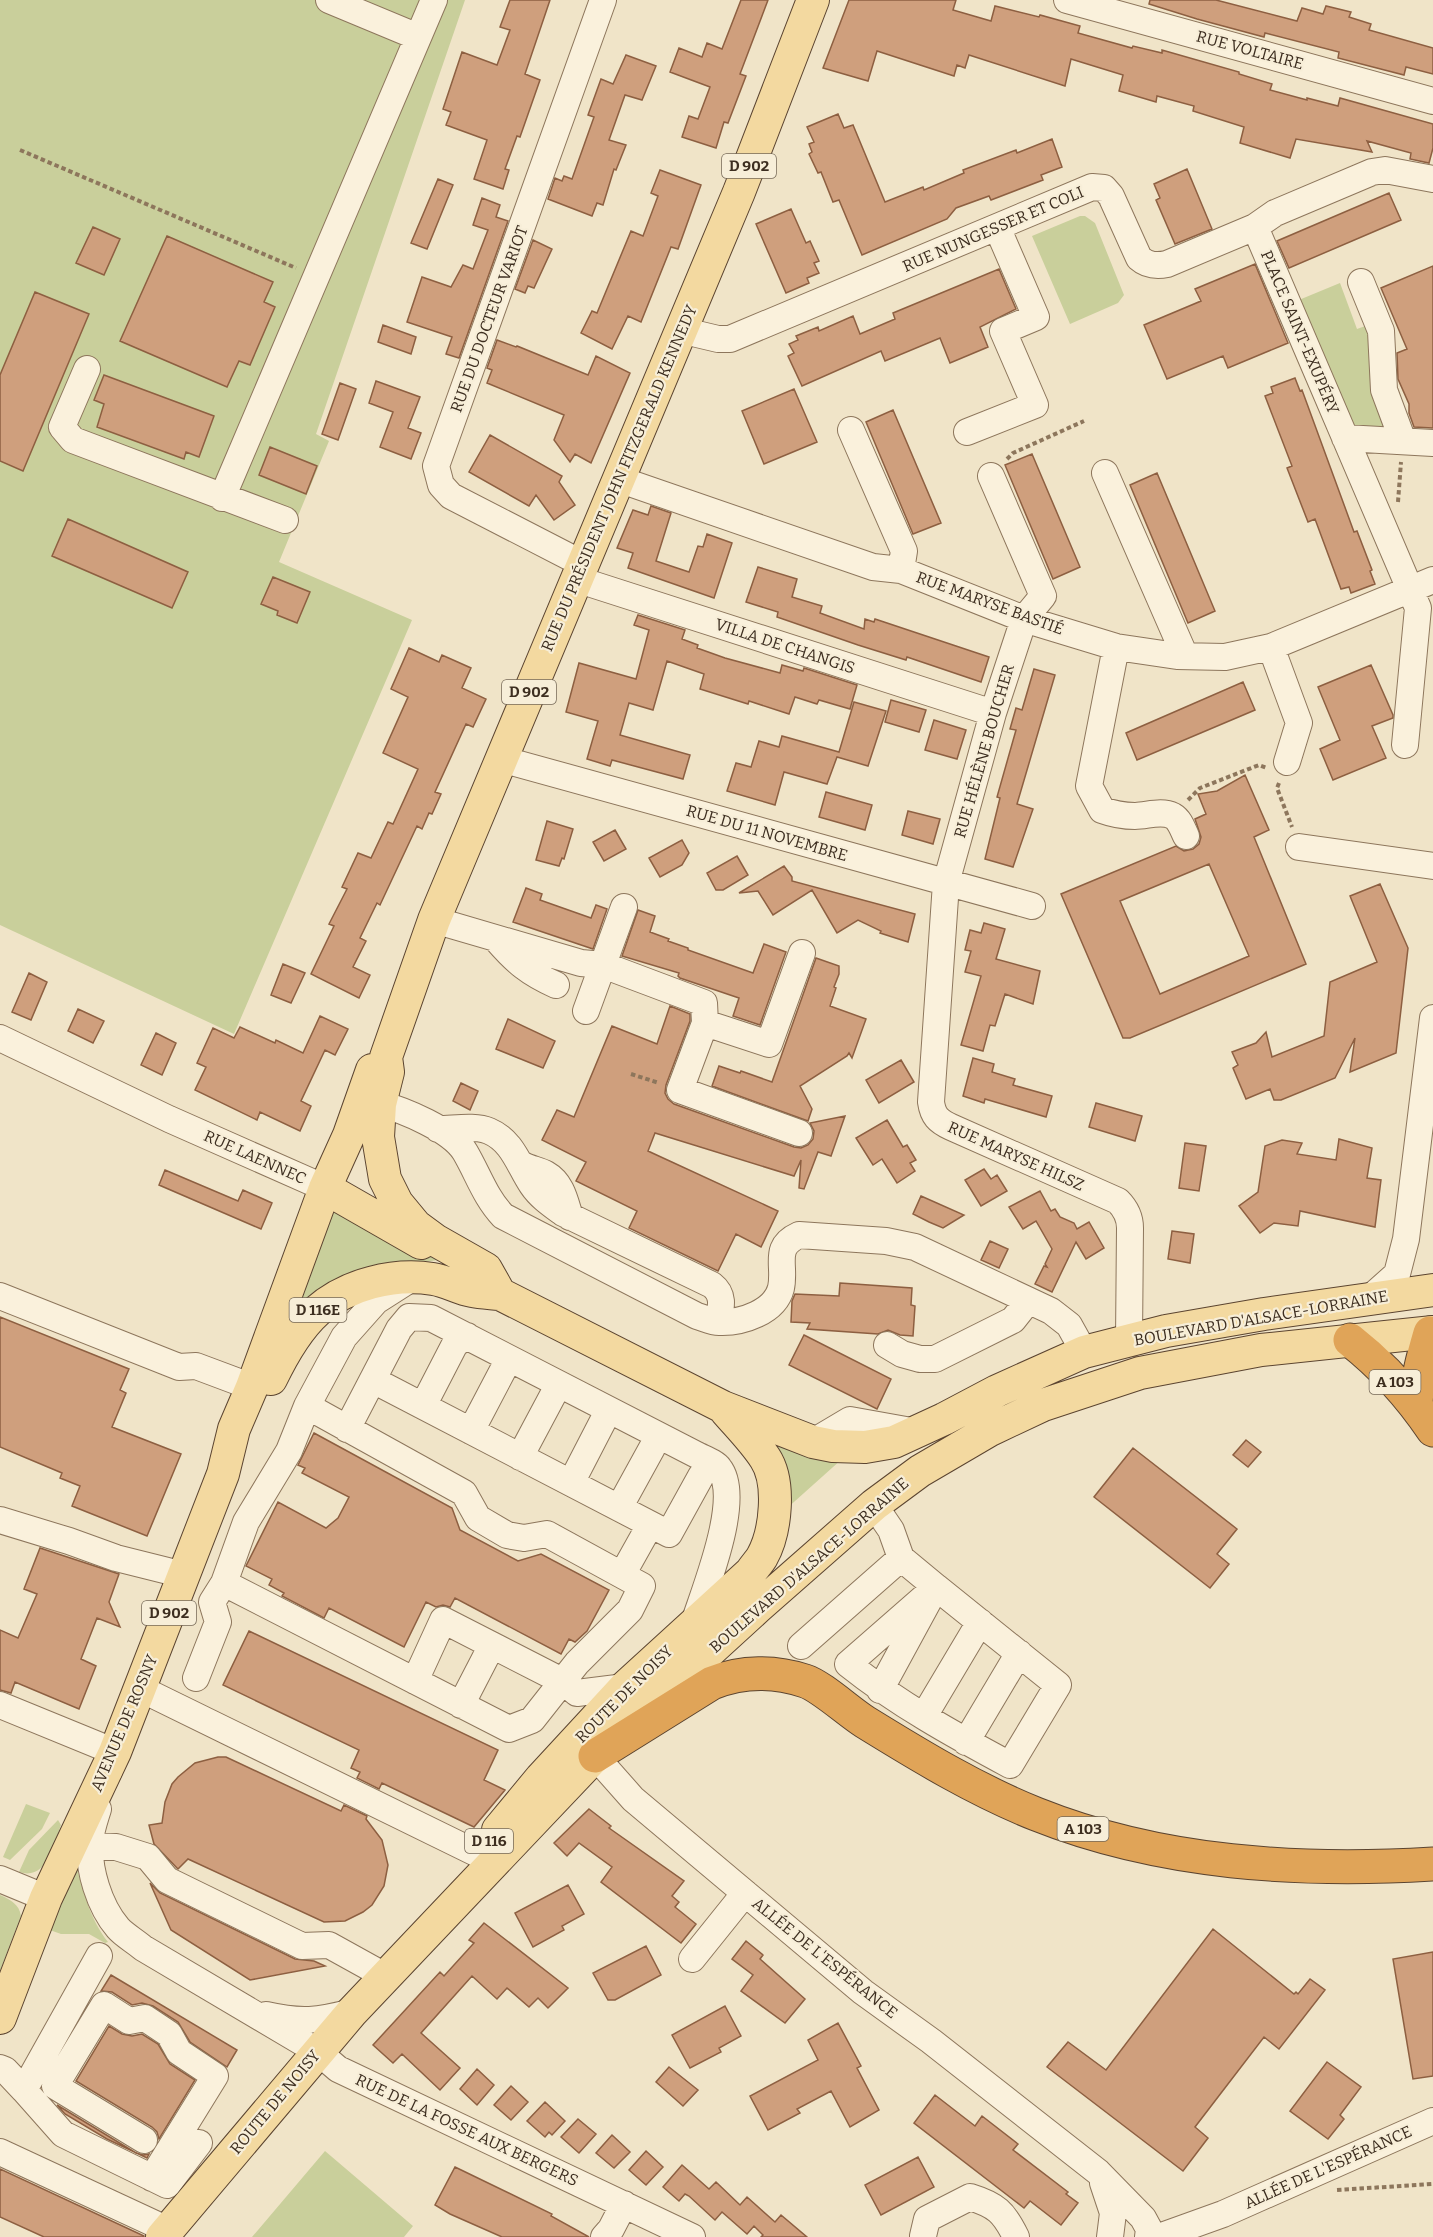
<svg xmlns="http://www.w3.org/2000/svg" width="1433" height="2237" viewBox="0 0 1433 2237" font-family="Bitter,serif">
<rect width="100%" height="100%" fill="#f0e4c8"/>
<path fill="#c9cf9b" d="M0,0H465L316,434L329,441L279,562L412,620L234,1034L0,925Z
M1080,216H1085L1095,223L1124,295L1118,303L1070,324L1032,236Z
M1340,283L1357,329L1368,325L1388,433L1348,430L1294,302Z
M333,1199L437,1258V1260C423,1263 408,1261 394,1262C353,1267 330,1286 297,1309Z
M767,1435L842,1459L785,1510Z
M26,1804L50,1813L42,1829L10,1860L3,1857Z
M58,1820L61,1825C54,1844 47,1881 19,1872L29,1850Z
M76,1865C84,1893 90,1919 108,1942L105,1943L89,1934H61L47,1929Z
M0,1895C11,1900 19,1904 21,1916L0,1971Z
M325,2151L413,2226L404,2237H252Z"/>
<path fill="#cf9f7d" stroke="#8d5f41" stroke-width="1.5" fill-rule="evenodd" d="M510,0H550L525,74L540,80L520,137L517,136L505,169L509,170L503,189L474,179L487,140L446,125L451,112L443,109L462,52L497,65L510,30L500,27Z
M741,0H768L740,74L746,76L728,123L724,122L716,148L682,137L689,116L698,119L710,87L670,72L679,48L702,57L707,43L722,49Z
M849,0H956L953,10L991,21L995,6L1039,17L1040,15L1080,26L1078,33L1132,48L1133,46L1162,53V50L1239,72V74L1272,84L1270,90L1307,100V98L1338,106L1340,98L1433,124V148L1429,163L1410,159L1411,153L1367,141L1372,152L1296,139L1290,158L1240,143L1244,127L1193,111L1194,106L1157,96L1156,102L1119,91L1123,75L1071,59L1065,86L969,55L965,68L957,65L954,76L877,51L868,81L823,68Z
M1150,0H1216L1297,21L1302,8L1323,14L1326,6L1351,12L1349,17L1371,24L1369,30L1433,48V74L1406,67L1404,75L1338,58L1339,52L1265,33L1264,37L1197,19L1149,4Z
M626,55L656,66L642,100L625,95L609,140L626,145L616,170L614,169L603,205L597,203L592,216L548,199L555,178L562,181L564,176L572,179L594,117L588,115L601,79L613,84Z
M838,114L844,128L853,125L885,202L923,187L924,190L964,173L963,170L1016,150L1017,153L1052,139L1062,167L1041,175L1043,180L991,200L989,196L956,208L947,219L862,255L839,200L833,202L821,172L818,173L809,154L812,152L809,144L814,142L807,127Z
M1187,169L1212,229L1175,244L1156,200L1160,198L1154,184Z
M660,170L701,185L678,249L671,247L641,322L628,316L612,349L581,333L592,311L597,313L631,231L643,236L658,196L651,193Z
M438,179L453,185L427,249L411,243Z
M1389,193L1401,220L1289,268L1277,241Z
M482,198L500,205L496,217L508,221L459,358L446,354L452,337L407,322L422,277L451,287L463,265L473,269L488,230L473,225Z
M791,209L806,243L810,241L819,261L814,263L819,273L807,278L809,283L786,293L756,224Z
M93,227L120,239L104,275L76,263Z
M167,236L273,282L264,302L275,307L250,365L239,361L227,387L120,341Z
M533,240L552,249L534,288L528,286L525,293L515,289Z
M1255,264L1288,343L1228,368L1223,356L1167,379L1144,325L1201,301L1195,289Z
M1433,266V428L1414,427L1409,413V404L1398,379L1397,353L1407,349L1381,288Z
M999,269L1016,309L980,327L988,347L950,363L940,338L885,361L881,351L802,386L788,356L794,353L789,344L798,340L796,336L818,327L819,331L853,316L860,334L895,319L893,313Z
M35,292L89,314L23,471L0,461V375Z
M383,325L416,337L411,354L378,342Z
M497,340L516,347L517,346L588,375L596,356L630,373L591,463L575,454L570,462L554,440L564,415L487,383L492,370L487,368Z
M104,375L214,416L199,457L186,452L184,459L97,427L104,404L94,400Z
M1295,378L1300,391L1302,390L1354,532L1357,531L1372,570L1370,571L1375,584L1351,593L1349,587L1341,589L1315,519L1308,522L1287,468L1292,466L1265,396L1273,393L1271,387Z
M376,381L420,397L408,428L421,433L411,459L380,447L393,412L369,403Z
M340,383L356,389L338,440L322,434Z
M794,389L817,442L764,464L742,411Z
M893,410L941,523L913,534L866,422Z
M490,435L562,476L559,482L575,505L554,520L536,495L529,506L469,472Z
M270,447L317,466L306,494L259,475Z
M1032,454L1080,567L1053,579L1005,465Z
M1157,473L1215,611L1188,623L1130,485Z
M651,506L671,513L656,561L689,572L698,546L703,547L707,534L732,543L714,598L628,568L633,553L617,548L633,510L648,515Z
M68,519L188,572L172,608L52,556Z
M758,567L797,579L792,597L822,606L820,613L864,629L865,619L874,622L875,619L989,657L981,682L907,657L906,660L858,645L777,617L778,612L746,602Z
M273,577L310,592L297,623L277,615L278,611L261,604Z
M638,615L685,630L682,639L698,645L697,648L725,658L780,673L782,665L803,671L804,668L857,685L850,709L819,700L817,704L795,697L789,714L749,701L748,704L700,689L704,674L667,661L653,710L629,703L620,735L690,755L683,779L612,760L610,766L587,759L598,721L566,712L579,663L636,679L649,630L634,625Z
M409,648L439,662L442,655L471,668L462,688L486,699L473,727L466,724L435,792L441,794L432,814L429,813L422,829L417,826L380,905L377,903L360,938L366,941L353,967L370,975L359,998L311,974L334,926L329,924L347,889L342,887L358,853L371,858L388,822L393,824L418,769L383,753L408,697L391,689Z
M1371,665L1393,715V718L1372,726L1386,758L1333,780L1320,749L1340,740L1318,687Z
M1034,669L1055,675L1017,804L1033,809L1013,867L985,859L1000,798L997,797L1016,730L1010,729L1016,708L1022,710Z
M1243,682L1255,710L1137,760L1126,733Z
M891,700L926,710L919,732L885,722Z
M854,702L886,711L868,766L837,757L827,784L784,772L775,805L727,791L736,763L751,767L759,741L779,747L782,736L839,752Z
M934,720L966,730L957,759L925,750Z
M1245,775L1269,830L1254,837L1306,964L1130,1038H1123L1061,894L1176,846L1184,851L1193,849L1199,844L1201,837L1195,819L1206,814L1198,794L1217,791ZM1209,864L1249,956L1160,994L1120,901Z
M826,792L872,805L865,830L819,817Z
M908,811L940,819L933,844L902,835Z
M547,821L573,829L564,859L562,858L559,866L536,860Z
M615,830L626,849L604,861L593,842Z
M682,840L689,853L682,865L660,877L649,858Z
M737,856L748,875L723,890H716L707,873Z
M784,866L792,877V881L915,914L908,942L880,933L881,931L858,920L837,933L812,890L773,915L758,891L739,893Z
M1380,884L1408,948L1396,1053L1350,1072L1355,1038L1335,1078L1281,1100H1274L1270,1089L1246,1099L1233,1068L1238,1065L1232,1052L1256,1043L1266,1032L1272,1057L1324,1036L1330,982L1377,962L1350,896Z
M526,888L542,894L540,900L591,918L596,905L607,909L593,949L513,922Z
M638,910L655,916L650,932L669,939L668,941L688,948V950L753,973L764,944L786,952L760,1025L733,1016L739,998L680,978L678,976L679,973L622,956Z
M984,923L1005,929L996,959L1040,971L1033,1004L1005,994L995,1026L990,1025L983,1051L961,1045L981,976L965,972L971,951L965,950L970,930L981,933Z
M816,958L839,966V974L834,987L836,988L830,1006L866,1019L852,1058L849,1053L847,1056L800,1086L812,1109L808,1121L712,1086L719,1066L740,1073L741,1071L772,1082Z
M283,964L305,973L291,1003L271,995Z
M29,973L47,982L31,1020L12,1012Z
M670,1006L690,1014V1021L666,1085L665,1093L668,1099L674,1104L794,1147L801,1148L808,1145L813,1139L814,1131L810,1123L845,1116L831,1156L818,1152L804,1189L799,1188L801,1160L794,1176L655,1133L648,1151L778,1211L761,1247L736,1234L718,1271L629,1228L637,1211L576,1181L586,1162L542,1140L557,1110L574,1117L612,1026L657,1044Z
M78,1009L104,1021L93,1043L68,1031Z
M320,1016L348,1029L335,1055L325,1050L301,1101L311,1106L300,1131L260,1112L257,1120L195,1090L206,1067L197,1063L213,1028L234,1038L240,1027L275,1043L276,1040L303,1053Z
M508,1019L555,1041L543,1068L496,1049Z
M156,1033L176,1043L162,1075L141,1065Z
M973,1058L994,1064L992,1072L1015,1079L1013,1085L1052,1096L1046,1117L985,1099L984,1103L963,1096Z
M901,1060L914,1082L879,1103L866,1080Z
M461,1083L478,1091L470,1110L453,1101Z
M1096,1103L1142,1116L1135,1141L1089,1127Z
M887,1120L903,1147L907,1145L916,1160L910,1163L915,1171L897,1183L882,1159L873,1165L856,1138Z
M1339,1139L1372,1148L1367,1178L1381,1180L1375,1227L1300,1211L1298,1226L1274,1223L1260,1233L1239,1206L1258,1192L1265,1146L1282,1140L1302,1143L1297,1154L1336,1160Z
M1185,1143L1206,1146L1199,1191L1179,1188Z
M984,1169L991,1179L997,1175L1007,1191L981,1206L965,1180Z
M165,1170L238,1201L243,1190L272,1203L261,1229L159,1185Z
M1040,1191L1051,1211L1055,1209L1060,1217L1074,1223L1077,1229L1089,1222L1104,1248L1086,1259L1076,1242L1052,1292L1035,1284L1044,1266L1047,1267L1045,1264L1052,1249L1036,1221L1023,1229L1009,1207Z
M921,1196L964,1215L943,1228L929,1222L913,1214Z
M1172,1231L1194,1234L1190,1263L1168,1259Z
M990,1241L1008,1249L999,1268L981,1260Z
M840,1283L912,1288L911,1305L915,1306L913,1336L900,1335L888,1330L878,1334L807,1329L810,1323L791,1322L792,1301L795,1294L839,1296Z
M0,1317L129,1369L120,1390L126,1393L112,1427L181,1454L147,1536L72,1506L80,1486L60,1478L62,1473L0,1447Z
M804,1335L891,1379L877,1409L789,1365Z
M314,1433L452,1508L460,1530L518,1561L541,1554L609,1590L587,1631L575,1642L569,1639L561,1654L455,1598L450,1607L443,1605L436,1607L426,1602L404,1647L329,1608L324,1618L282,1596L284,1593L269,1585L272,1579L246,1566L278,1502L326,1528L338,1518L349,1497L302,1473L305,1468L298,1465Z
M1246,1440L1261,1452L1248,1467L1233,1455Z
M1133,1448L1237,1529L1217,1554L1229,1564L1210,1588L1094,1497Z
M40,1548L119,1574L109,1602L120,1627L97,1618L81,1659L96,1666L79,1709L15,1682L11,1693L0,1690V1630L18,1638L37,1594L24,1589Z
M249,1631L498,1750L484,1780L505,1790L474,1827L382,1783L379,1789L357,1778L360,1772L351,1768L359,1750L223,1685Z
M218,1757H226L341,1811L344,1805L367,1816L366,1819L382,1840L388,1865L384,1886L372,1905L363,1912L345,1921L324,1922L188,1859L178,1869L177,1868L154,1844L149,1825L162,1823L165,1802L172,1784L178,1777L195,1763Z
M589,1809L611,1826L609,1828L684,1881L672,1896L679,1902L675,1907L696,1924L681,1943L601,1882L612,1867L579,1843L567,1856L554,1843Z
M150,1883L160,1893L295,1959L314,1961L325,1966L250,1980L171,1930Z
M568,1885L584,1914L562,1926L564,1930L533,1947L515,1913Z
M484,1923L568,1988L548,2008L538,1998L529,2007L507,1988L497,1999L472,1976L421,2033L460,2068L440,2090L402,2054L393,2063L373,2045L440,1972L444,1976L474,1943L469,1940Z
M1213,1929L1294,1994L1296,1992L1298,1994L1310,1979L1325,1990L1279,2049L1264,2037L1195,2127L1208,2138L1183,2171L1047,2067L1068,2042L1106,2070Z
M746,1941L763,1955L760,1959L805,1999L785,2023L741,1991L753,1975L732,1959Z
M646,1946L661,1975L615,2000H608L593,1973Z
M1433,1952V2076L1413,2079L1393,1959Z
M111,1975L237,2050L227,2067L190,2042L178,2022L153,2006L142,2003L132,2005L112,1992L101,1991Z
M725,2006L741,2036L719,2048L721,2052L690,2068L672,2035Z
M838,2023L861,2066L857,2068L879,2110L850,2127L831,2091L797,2109L800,2113L768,2130L750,2096L818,2060L808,2040Z
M109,2026L122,2034L132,2036L142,2034L158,2044L170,2064L195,2080L159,2139L157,2132L152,2127L76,2081Z
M1327,2062L1361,2087L1340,2115L1344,2119L1328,2139L1290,2111Z
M669,2067L698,2090L683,2106L656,2082Z
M477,2069L494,2085L477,2105L460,2089Z
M511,2086L528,2102L511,2120L494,2105Z
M935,2095L975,2126L982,2116L1018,2144L1013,2150L1068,2192L1066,2194L1078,2203L1061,2225L1030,2201L1024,2208L914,2123Z
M545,2102L565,2121L552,2135L549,2132L545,2137L527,2121Z
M57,2105L136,2153L143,2155L149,2154L147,2158L107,2139L65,2114Z
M578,2119L596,2134L579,2153L561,2137Z
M612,2135L630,2152L614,2168L596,2153Z
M646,2151L663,2167L646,2185L629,2170Z
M918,2157L934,2187L881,2215L865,2185Z
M682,2165L709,2189L716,2182L740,2205L747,2197L775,2222L781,2215L807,2237H761L763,2235L754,2226L747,2234L722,2212L715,2220L689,2196L685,2194L679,2201L663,2187Z
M455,2167L552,2214L551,2216L589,2237H502L450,2214L435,2205Z
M0,2169L144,2236V2237H44L0,2217Z"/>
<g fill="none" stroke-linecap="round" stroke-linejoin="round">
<defs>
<path id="minor" d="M329,0L418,37
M1067,0L1433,101
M1255,227L1418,608L1405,745
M1361,282L1381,331L1384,390L1403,441
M680,330L718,339H730L1092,187L1104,188L1111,196L1139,258C1148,266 1157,266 1167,264L1255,227L1275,213L1372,172L1385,170L1433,179
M87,369L62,427L73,440L285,520
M851,430L904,551L901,570
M967,432L1035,405L1003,331L1036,317L997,227
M1345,438L1433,443
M1105,473L1185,656
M991,476L1043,596L1024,619L993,713L946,883L931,1102C933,1116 938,1121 951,1127L1118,1201C1126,1209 1130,1217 1130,1228L1129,1340
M618,479L873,567L901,570L1024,619L1116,647L1177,656L1225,657L1271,647L1433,580
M222,498L434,0
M583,564L451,496L441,485L436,466L603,0
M576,579L993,713
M1116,647L1089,786L1102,810C1113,814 1123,816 1135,816C1147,816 1161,810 1173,816C1180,820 1183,830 1186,836
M1271,647L1299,723L1287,762
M501,759L1032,906
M1299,847L1433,866
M434,920L581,963L603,965L704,1003L705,1023L680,1090L799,1133
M497,940C516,962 529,973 556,985
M586,1011L624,907
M705,1023L769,1044L802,953
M0,1038L169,1119L325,1188
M380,1104C404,1110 452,1130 465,1152C478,1174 485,1197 503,1216L697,1316C704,1318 712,1322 719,1322C742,1323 775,1312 781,1288C786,1265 772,1247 799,1235L886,1241L915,1247L1051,1311L1069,1325L1084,1352
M438,1129C454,1129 475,1125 489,1131C513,1141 519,1166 532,1185C540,1197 552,1205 563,1213L712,1285C725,1295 721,1308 718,1322
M523,1165C530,1169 539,1170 546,1174C562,1183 565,1201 570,1217
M0,1296L179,1367L196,1366L252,1387
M1369,1299L1397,1274L1406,1239L1433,1018
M887,1345L902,1354L920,1359H935L1013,1320L1028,1301
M373,1380L669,1534L701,1476
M307,1406L344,1337L376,1301L412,1278
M423,1406L455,1344L467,1336
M347,1429L399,1329L409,1317L431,1318L695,1454C702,1458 715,1462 719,1468C743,1498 704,1591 693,1626
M471,1431L503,1370
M813,1442L850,1420L917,1432
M520,1457L553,1395
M571,1483L603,1421
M619,1508L652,1448
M0,1520L69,1541L116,1558L184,1575
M622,1575L650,1525
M936,1587L1058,1685L1010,1765C954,1735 898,1704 848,1664Z
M801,1646L901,1558L891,1530L874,1505
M196,1678L218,1622L212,1602L224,1583L246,1522L289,1451L307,1406L464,1493L478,1518L507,1535L524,1538L547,1534L642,1586L630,1610L577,1663L532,1720L509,1729L224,1583
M415,1681L443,1620L564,1682L577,1693L625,1687
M139,1688L478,1854
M880,1690L936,1587L901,1558
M0,1705L115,1752L109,1771
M461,1705L492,1645
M924,1716L980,1622
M592,1738L595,1756L633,1799L863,1992L931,2041L1098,2172L1143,2218L1149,2229L1148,2237
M966,1742L1019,1653
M98,1809C95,1819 91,1830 90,1841C88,1869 99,1906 118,1928C124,1935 135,1941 143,1948L317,2051L338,2069L692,2237
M90,1846L116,1847L148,1857L167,1880L302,1946L329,1945L385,1976
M0,1879L46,1898
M692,1959L745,1893
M266,2015C301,2023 318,2021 352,2012
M0,2068L5,2070L24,2090L63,2134L167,2185L199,2143
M24,2090L99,1956
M144,2140L55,2086L104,2005L129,2021L145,2018L169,2034L179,2052L215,2076L152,2178
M0,2152L168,2230
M1103,2183L1113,2213L1110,2237
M923,2236L927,2219L970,2197C996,2205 1004,2212 1016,2237
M604,2237L611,2229L624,2204
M1159,2237L1223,2214L1433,2121"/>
<path id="major" d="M325,1188L421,1243
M484,1280L500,1294L723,1407L813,1442L833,1446L865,1447L894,1442L944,1419L997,1391L1084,1352L1166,1331L1264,1314L1433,1290
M500,1294L486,1269L435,1240L416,1226L397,1203L385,1179L378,1137L380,1104L388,1072L386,1057L434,920L739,192L813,0
M271,1379C283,1354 297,1329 317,1311C347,1284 394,1273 433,1279C447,1281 459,1289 472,1291C481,1293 491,1293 500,1294
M498,1830L541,1778L625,1687L751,1572C754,1567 759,1562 762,1557C776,1532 781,1482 765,1458C754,1441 739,1426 726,1411
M0,2018L46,1898L115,1752L223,1474L234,1429L252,1387L325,1188L349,1135L372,1070
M162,2237L352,2012L595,1756L758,1607L874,1505L920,1471L990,1430L1043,1405L1140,1373L1261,1350L1433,1332"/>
<path id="highway" d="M1350,1340C1382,1365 1410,1396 1433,1430
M1416,1405C1417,1379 1423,1357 1430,1333
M595,1756L712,1683C742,1671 775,1671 805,1681C821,1686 849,1712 865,1722C920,1756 976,1790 1036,1814C1161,1864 1300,1872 1433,1864"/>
</defs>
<use href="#minor" stroke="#8d765c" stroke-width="28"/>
<use href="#major" stroke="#5b4430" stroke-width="34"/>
<use href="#highway" stroke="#5b4430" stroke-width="35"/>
<path stroke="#8d765c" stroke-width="4" stroke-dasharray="4.5 3" stroke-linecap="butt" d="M20,150L296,268
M1007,459L1013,453L1084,421
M1398,502L1401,462
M1279,783L1277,788L1292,827
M1188,800L1200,788L1259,765L1267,768
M631,1074L659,1083
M1337,2190L1432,2184"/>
<use href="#minor" stroke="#faf1dc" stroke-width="26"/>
<use href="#major" stroke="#f3d9a0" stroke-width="32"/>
<use href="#highway" stroke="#e0a458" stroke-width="33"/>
</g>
<g text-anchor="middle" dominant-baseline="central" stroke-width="4.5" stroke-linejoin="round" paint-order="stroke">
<g fill="#f7eed8" stroke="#756857" stroke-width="1.5">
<rect x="722" y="154" width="54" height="24" rx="4.5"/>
<rect x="502" y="680" width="54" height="24" rx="4.5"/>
<rect x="289.5" y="1298" width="57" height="24" rx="4.5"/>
<rect x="1369.5" y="1370" width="51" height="24" rx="4.5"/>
<rect x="142" y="1601" width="54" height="24" rx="4.5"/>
<rect x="1057.5" y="1817" width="51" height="24" rx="4.5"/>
<rect x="465" y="1829" width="48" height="24" rx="4.5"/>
</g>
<g font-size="15" font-weight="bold" fill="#3d2e20">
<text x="749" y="166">D 902</text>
<text x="529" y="692">D 902</text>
<text x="318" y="1310">D 116E</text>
<text x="1395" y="1382">A 103</text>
<text x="169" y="1613">D 902</text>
<text x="1083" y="1829">A 103</text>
<text x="489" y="1841">D 116</text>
</g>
<g font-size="16" fill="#3d2e20" stroke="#f7eed8">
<text transform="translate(1250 50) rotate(15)">RUE VOLTAIRE</text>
<text transform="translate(993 229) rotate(-23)">RUE NUNGESSER ET COLI</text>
<text transform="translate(489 319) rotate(-70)">RUE DU DOCTEUR VARIOT</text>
<text transform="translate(1300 332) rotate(67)">PLACE SAINT-EXUPÉRY</text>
<text transform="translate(619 478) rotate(-67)">RUE DU PRÉSIDENT JOHN FITZGERALD KENNEDY</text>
<text transform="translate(990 603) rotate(20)">RUE MARYSE BASTIÉ</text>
<text transform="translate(785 646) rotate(18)">VILLA DE CHANGIS</text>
<text transform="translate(984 751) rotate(-74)">RUE HÉLÈNE BOUCHER</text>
<text transform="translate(767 833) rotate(16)">RUE DU 11 NOVEMBRE</text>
<text transform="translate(1016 1156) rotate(24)">RUE MARYSE HILSZ</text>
<text transform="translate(255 1157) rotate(24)">RUE LAENNEC</text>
<text transform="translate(1261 1318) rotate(-10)">BOULEVARD D'ALSACE-LORRAINE</text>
<text transform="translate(809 1565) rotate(-41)">BOULEVARD D'ALSACE-LORRAINE</text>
<text transform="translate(624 1694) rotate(-45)">ROUTE DE NOISY</text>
<text transform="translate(124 1723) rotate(-67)">AVENUE DE ROSNY</text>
<text transform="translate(825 1958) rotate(39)">ALLÉE DE L'ESPÉRANCE</text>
<text transform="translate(275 2102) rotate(-50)">ROUTE DE NOISY</text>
<text transform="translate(467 2130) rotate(25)">RUE DE LA FOSSE AUX BERGERS</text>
<text transform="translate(1328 2167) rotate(-24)">ALLÉE DE L'ESPÉRANCE</text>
</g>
</g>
</svg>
